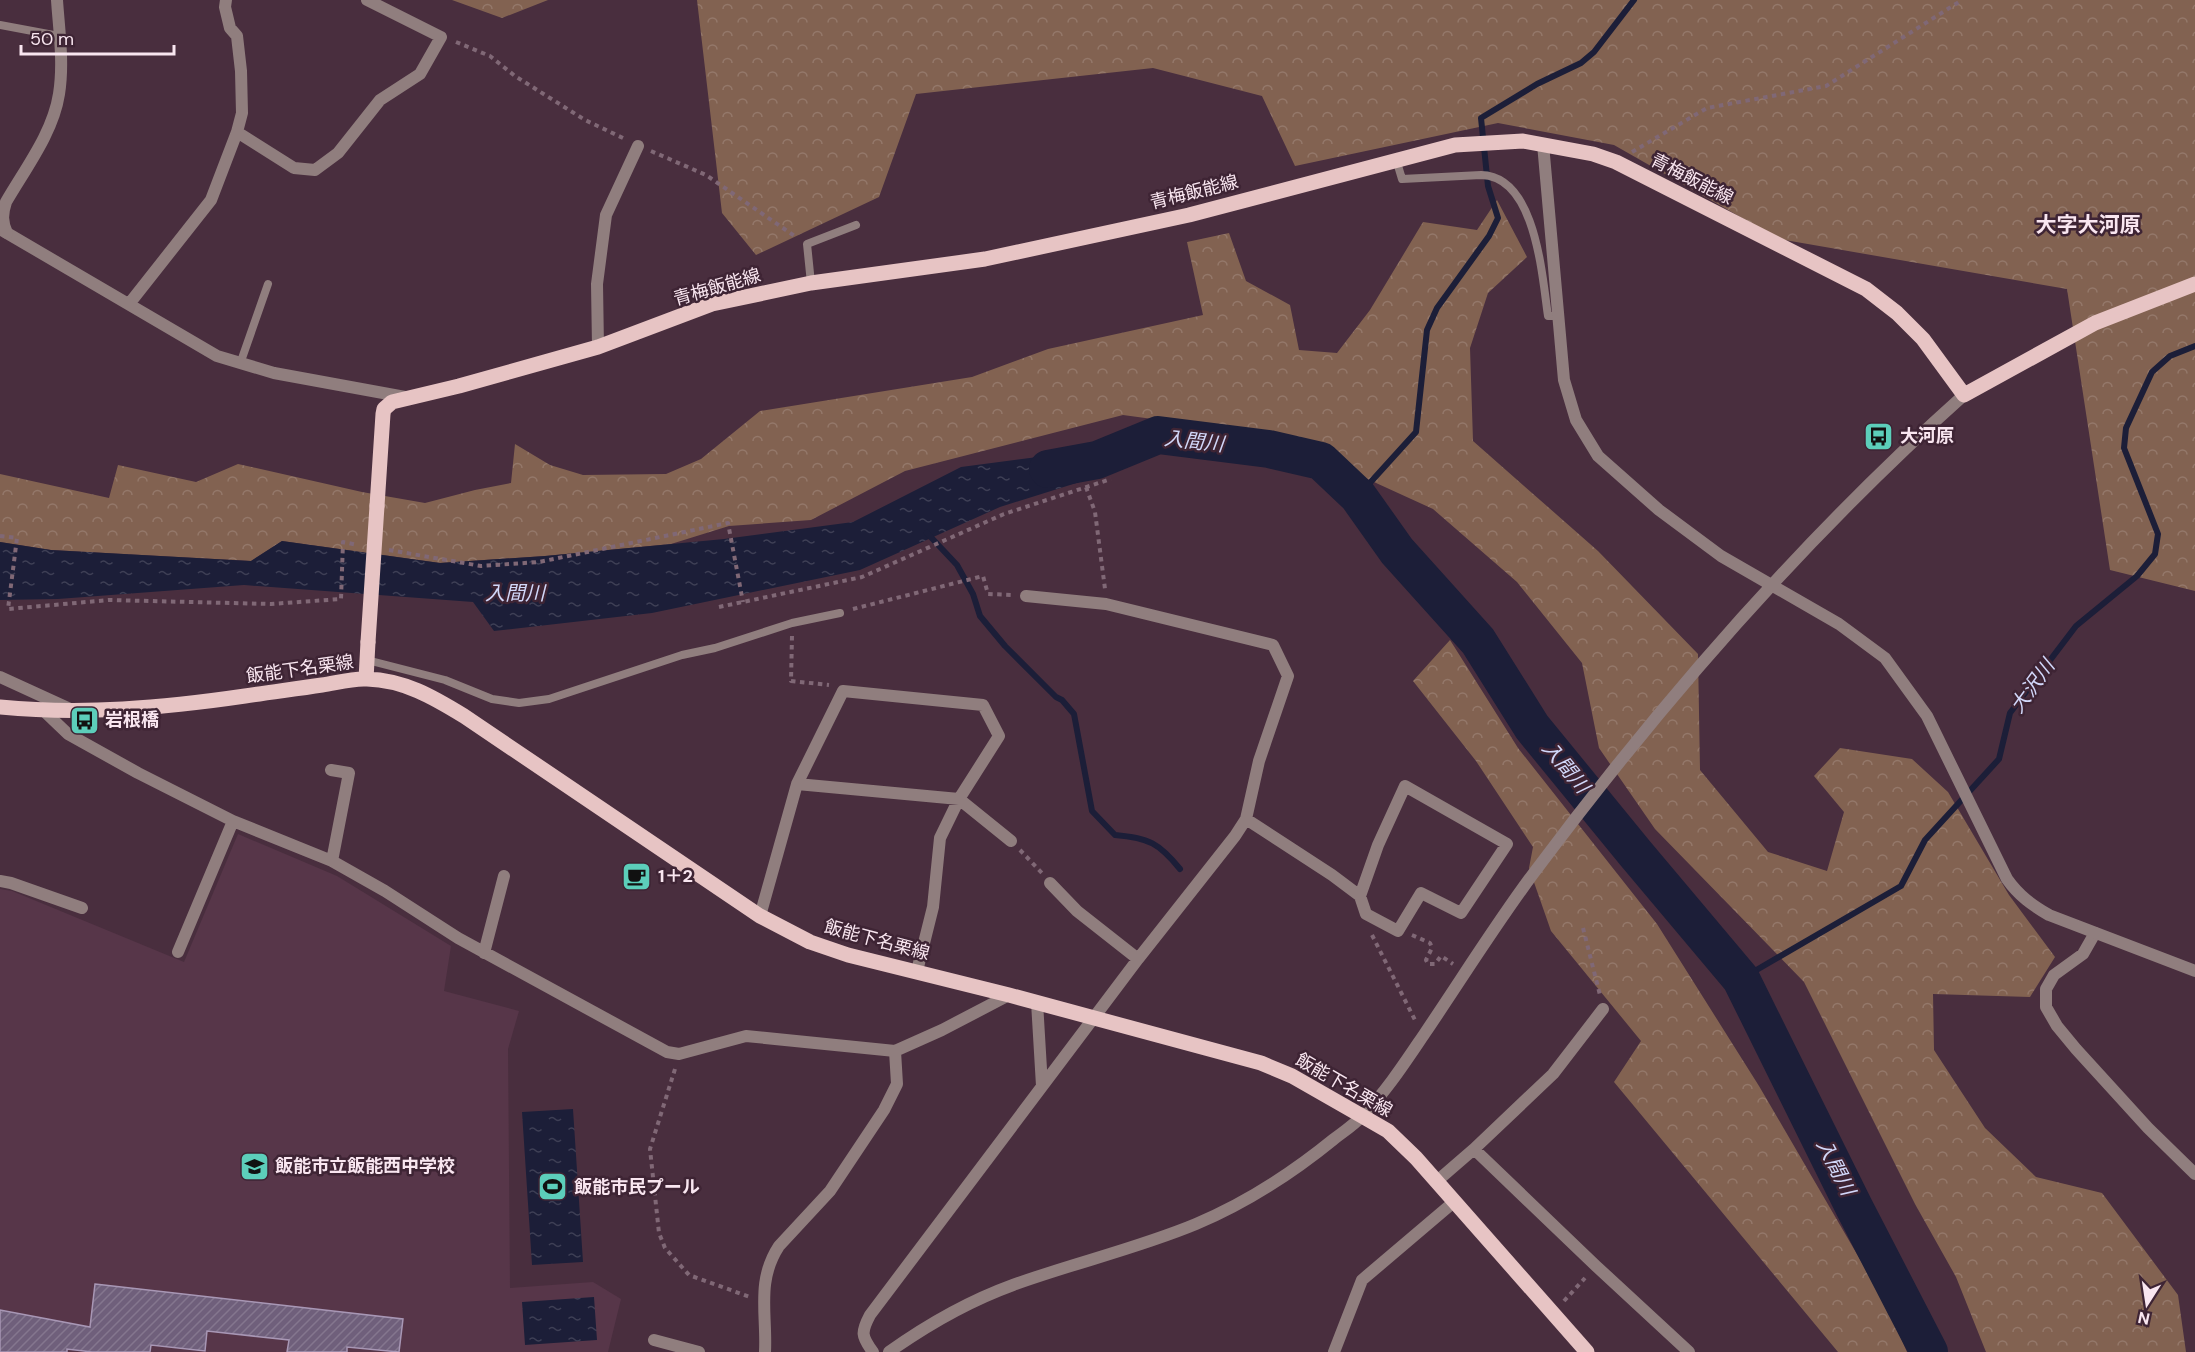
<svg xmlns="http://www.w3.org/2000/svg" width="2195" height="1352" viewBox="0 0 2195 1352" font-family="'DM Sans','Noto Sans JP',sans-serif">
<defs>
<pattern id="forest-crowns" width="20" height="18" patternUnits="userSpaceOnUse" patternTransform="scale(1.5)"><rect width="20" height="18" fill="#826251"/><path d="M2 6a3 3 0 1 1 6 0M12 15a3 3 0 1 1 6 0" fill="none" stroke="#94786a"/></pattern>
<pattern id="water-ripples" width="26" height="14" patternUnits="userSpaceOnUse" patternTransform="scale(1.5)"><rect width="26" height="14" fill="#1c1e38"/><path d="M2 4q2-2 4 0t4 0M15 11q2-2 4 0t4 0" fill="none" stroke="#3e3f55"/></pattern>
<pattern id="building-hatch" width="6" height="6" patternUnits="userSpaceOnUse" patternTransform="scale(1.5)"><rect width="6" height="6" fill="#6f5f7b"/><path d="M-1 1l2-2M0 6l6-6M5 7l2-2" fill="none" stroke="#84768e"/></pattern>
</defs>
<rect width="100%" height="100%" fill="#492e3e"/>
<path fill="#573649" d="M238,834L337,876L451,946L444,991L519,1011L508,1049L510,1288L593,1282L621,1299L608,1352H0V889L12,891L184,962Z"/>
<path fill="url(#forest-crowns)" d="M452,0H548L502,18Z
M697,0H2195V591L2110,570L2067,289L1779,239L1614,145L1498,123L1295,166L1262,96L1153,68L916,94L879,197L756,255L722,213Z
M1497,200L1527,257L1488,293L1470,348L1473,441L1598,551L1698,654L1700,770L1768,852L1827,871L1844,812L1814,776L1840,748L1912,759L1948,792L2009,895L2055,957L2030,997L1933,994L1934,1050L1985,1128L2036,1177L2102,1193L2178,1295L2186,1352H1986L1956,1277L1915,1204L1804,982L1655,829L1599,748L1582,663L1517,582L1433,509L1271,435L1123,415L905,471L811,520L729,526L671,544L545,556L440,563L282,541L251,561L51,550L0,542V474L109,498L118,465L196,482L238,464L362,492L425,503L475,490L511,483L515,444L550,465L583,475L666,474L701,459L760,411L972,377L1048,349L1203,315L1187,242L1229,233L1246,281L1290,305L1299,350L1337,353L1370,310L1423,222L1477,230Z
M1450,640L1518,748L1657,924L1759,1086L1886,1304L1907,1352H1838L1614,1082L1641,1041L1551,931L1529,868L1533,847L1476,761L1413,681Z"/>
<path fill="url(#water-ripples)" d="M1092,450L1102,475L1000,507L860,570L652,613L494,631L473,602L244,585L58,599L0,600V542L51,550L251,561L282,541L440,563L545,556L724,539L853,522L961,467Z
M573,1109L583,1262L532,1265L522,1112Z
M594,1297L597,1340L525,1345L522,1302Z"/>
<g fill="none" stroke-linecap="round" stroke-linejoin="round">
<path stroke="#1c1e38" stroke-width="6" d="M1358,496L1416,432L1427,330L1437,308L1489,236L1498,218L1488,186L1481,118L1537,84L1581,63L1594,52L1634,0
M927,533L957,565L973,594L980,616L1005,646L1056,697L1062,700L1074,714L1092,811L1115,835C1149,838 1159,843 1180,869
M1741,979L1901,886L1925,840L1999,759L2010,713L2076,626L2137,576L2155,554L2158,534L2124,448L2126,428L2152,372L2170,356L2195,346"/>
<path stroke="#1c1e38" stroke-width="38" d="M1048,469L1097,460L1158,435L1269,449L1321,461L1358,496L1397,551L1478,641L1532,727L1635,853L1741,979L1854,1207L1929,1352"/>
</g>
<path fill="url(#building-hatch)" stroke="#a897b5" stroke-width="1.5" d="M95,1284L403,1319L399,1352L347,1347V1352H287L289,1340L207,1331L205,1351L151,1345L150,1352H92L67,1349V1352H0V1310L90,1327Z"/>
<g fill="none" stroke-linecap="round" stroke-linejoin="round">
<path stroke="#806876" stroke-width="4" stroke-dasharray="4.5 4.5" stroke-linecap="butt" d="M456,42L490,56L515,76L585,120L625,139
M651,151L706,175L796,237
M1632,152L1707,108L1826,86L1962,0
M1086,487L1095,512L1105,589
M0,536L17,538L8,609L109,600L271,604L341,599L343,542L358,545
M389,550L481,566L539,562L728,523L743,602
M719,607L862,577L1004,514L1111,479
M853,609L983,576L988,594L1013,595
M792,636L791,681L829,685
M1020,850L1042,873
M1583,928L1600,995
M1372,935L1416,1022
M1412,935L1430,943L1432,948L1426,960L1428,964H1435L1441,956L1453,964
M675,1069L650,1149L659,1233L665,1248L689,1275L750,1297
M1564,1301L1585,1278"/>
<path stroke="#907e7e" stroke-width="8" d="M0,25L59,36
M1396,159L1402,179L1481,175C1536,176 1542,276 1548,316H1559
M811,283L807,244L856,225
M240,364L268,284
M367,660L445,680L492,699L519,703L549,699L682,655L715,648L792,623L840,613"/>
<path stroke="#907e7e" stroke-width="12" d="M237,132L294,168L315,170L338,153L380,100L420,74L441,37L367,0
M0,229L217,356L274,373L405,397
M129,304L211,200L237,132L242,113L241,71L237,36L230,28L225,7L226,0
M598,347L597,284L606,215L638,146
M0,677L70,709
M45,712L68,734L138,773L233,821L332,861L385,891L458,938L667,1052L679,1054L746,1036L895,1051
M331,770L349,773L332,861
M797,784L959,799L1011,841
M1246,819L1332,875L1360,896L1366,914L1398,931L1421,893L1461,913L1507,844L1405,786L1378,845L1360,896
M0,881L11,883L82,908
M1050,883L1077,911L1138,959
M760,916L797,784L843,691L983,705L999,736L959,799L940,838L933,907L917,971
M2095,933L2083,954L2054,975L2046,989V1007L2057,1026L2076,1049L2148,1128L2195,1174
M178,952L233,821
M484,953L504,876
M1037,1002L1042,1086
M1474,1149L1553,1074L1603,1009
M1437,1181L1474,1149L1596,1266L1689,1352
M654,1340L699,1352
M765,1352C767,1314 756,1281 779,1246L830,1191L884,1110L897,1084L895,1051L942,1030L1009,995
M873,1352C861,1336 861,1332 870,1315L1138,959L1235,836L1246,819L1259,761L1288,676L1273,645L1106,604L1026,596
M1334,1352L1362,1280L1455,1201"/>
<path stroke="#907e7e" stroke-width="12" d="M1543,144L1564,380L1576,420L1598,456L1659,510L1721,556L1839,624L1885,658L1927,716L2007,879C2019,896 2032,905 2049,915L2195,971
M7,233C2,222 2,214 6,202C25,169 53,133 59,94C64,63 59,30 57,0
M889,1352C927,1325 969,1301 1013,1285C1073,1263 1136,1249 1196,1224C1246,1203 1291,1174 1334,1139C1343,1132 1354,1125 1362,1116C1386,1092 1406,1061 1425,1033C1461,980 1495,925 1533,874C1662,701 1803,539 1964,395"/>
<path stroke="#e7c4c4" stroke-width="15" d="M377,506L383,414L384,409L392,402L459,386L598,347L712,304L811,283L985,259L1189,215L1455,145L1523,141L1593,154L1616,162L1866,289L1897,313L1923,339L1964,395L2095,323L2195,284
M366,679L368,642
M0,707C83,715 163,708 245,696C271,692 296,689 322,685C336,683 352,678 367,679C404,680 433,697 464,716L760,916L810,942L848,955L1009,995L1261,1063L1292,1076L1362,1116L1388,1131L1416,1158L1587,1352"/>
<path stroke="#e7c4c4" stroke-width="15" d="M368,642L377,506"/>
</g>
<defs>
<symbol id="bus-square" viewBox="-11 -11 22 22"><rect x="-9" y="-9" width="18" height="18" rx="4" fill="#5cceba" stroke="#3e2434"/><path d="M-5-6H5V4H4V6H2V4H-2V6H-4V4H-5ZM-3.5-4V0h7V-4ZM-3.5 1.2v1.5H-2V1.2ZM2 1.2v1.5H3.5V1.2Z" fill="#111"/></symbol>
<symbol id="cafe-square" viewBox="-11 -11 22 22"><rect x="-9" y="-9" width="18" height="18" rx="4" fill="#5cceba" stroke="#3e2434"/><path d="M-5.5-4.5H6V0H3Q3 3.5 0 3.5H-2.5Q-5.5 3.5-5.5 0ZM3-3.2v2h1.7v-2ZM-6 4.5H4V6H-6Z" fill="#111"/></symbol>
<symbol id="school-square" viewBox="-11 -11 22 22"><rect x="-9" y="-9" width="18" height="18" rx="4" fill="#5cceba" stroke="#3e2434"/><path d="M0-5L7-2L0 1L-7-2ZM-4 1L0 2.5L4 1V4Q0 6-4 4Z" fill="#111"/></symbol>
<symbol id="stadium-square" viewBox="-11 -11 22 22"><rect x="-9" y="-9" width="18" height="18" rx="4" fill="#5cceba" stroke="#3e2434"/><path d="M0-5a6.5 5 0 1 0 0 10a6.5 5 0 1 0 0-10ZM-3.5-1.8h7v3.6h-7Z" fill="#111"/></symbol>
</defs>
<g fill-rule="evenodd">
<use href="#bus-square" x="1862" y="420" width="33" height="33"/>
<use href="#bus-square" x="68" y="704" width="33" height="33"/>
<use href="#cafe-square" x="620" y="860" width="33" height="33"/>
<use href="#school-square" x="238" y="1150" width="33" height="33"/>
<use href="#stadium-square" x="536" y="1170" width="33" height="33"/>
</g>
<g text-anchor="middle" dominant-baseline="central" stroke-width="5" stroke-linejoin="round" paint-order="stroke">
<g font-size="18" fill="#f9e6f0" stroke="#3e2434">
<text transform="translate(1692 179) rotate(27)">青梅飯能線</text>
<text transform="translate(1194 192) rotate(-14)">青梅飯能線</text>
<text transform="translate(717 287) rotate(-16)">青梅飯能線</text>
<text transform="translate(300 669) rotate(-8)">飯能下名栗線</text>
<text transform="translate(877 940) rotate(15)">飯能下名栗線</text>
<text transform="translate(1344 1085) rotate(30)">飯能下名栗線</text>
</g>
<g font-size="18" font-weight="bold" fill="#f9e6f0" stroke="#3e2434" text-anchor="start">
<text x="1900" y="436">大河原</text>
<text x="105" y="720">岩根橋</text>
<text x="658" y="876">1＋2</text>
<text x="275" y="1166">飯能市立飯能西中学校</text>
<text x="574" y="1187">飯能市民プール</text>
</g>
<g font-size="20" font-style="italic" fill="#d1d7f9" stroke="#3e2434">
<text transform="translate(1194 441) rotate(6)">入間川</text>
<text x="515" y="593">入間川</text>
<text transform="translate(2032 686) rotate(-54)">大沢川</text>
<text transform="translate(1566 767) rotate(50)">入間川</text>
<text transform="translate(1836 1167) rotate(63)">入間川</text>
</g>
<g font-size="21" font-weight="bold" fill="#f9e6f0" stroke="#3e2434">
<text x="2088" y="225">大字大河原</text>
</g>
</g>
<g transform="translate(2147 1304) rotate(192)" stroke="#3e2434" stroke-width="4.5" paint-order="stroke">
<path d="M0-4.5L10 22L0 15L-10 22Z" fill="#f9e6f0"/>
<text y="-9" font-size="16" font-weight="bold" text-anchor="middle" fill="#f9e6f0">N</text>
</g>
<path d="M21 45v9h153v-9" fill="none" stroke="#f9e6f0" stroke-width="3"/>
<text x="30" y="45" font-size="18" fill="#f9e6f0" stroke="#3e2434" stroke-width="4.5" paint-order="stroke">50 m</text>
</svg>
